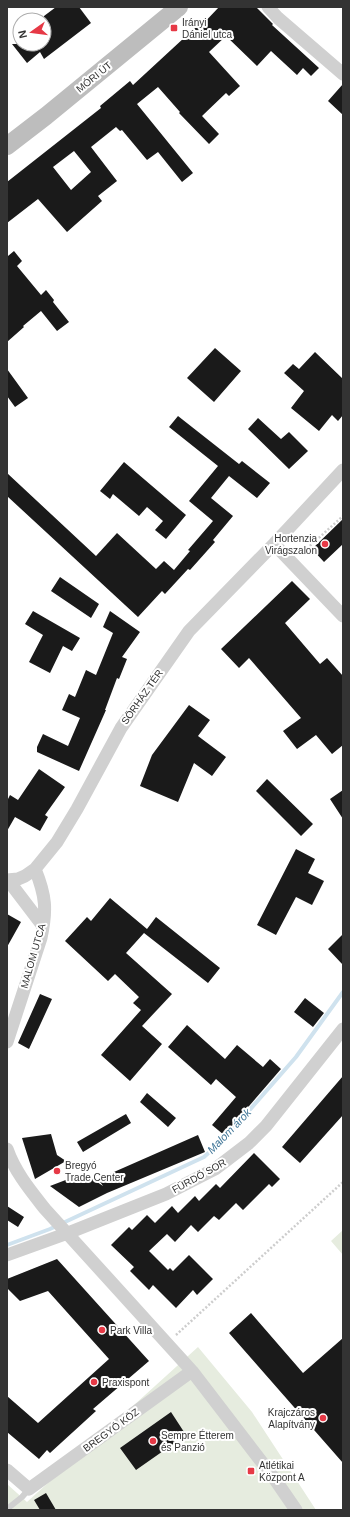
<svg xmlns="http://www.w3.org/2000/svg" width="350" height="1517" viewBox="0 0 350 1517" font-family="Helvetica,sans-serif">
<rect width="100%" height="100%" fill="#fff"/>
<path fill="#e6ecdf" d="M343,1230V1255L331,1241Z
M198,1347L252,1412L316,1510H7V1484L27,1502Z"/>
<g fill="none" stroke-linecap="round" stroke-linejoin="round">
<path stroke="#cfe2ee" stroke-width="4" d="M7,1245L50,1229L204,1157L225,1138L296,1057L343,992"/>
</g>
<path fill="#1a1a1a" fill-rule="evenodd" d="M56,7H79L91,23L44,59L40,52L27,63L12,44H44V16Z
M219,7H256L273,24L272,25L319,68L311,76L303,68L297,75L271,51L257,66L226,36L209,52L240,86L229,96L226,93L202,116L219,134L209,144L179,113L180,112L158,87L137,104L193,173L182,182L158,152L147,160L122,130L120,131L116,127L91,147L117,181L98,196L102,201L67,232L38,199L7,223V182L101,108L100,106L130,81L133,85L198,25L200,27ZM74,151L91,172L71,190L53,167Z
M343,84V115L328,101Z
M14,251L22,261L17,266L41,295L46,290L54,300L53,302L69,322L57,331L41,311L23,326L24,327L7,342V255L8,256Z
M215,348L241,371L214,402L187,378Z
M315,352L343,379V415L338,421L332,415L319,431L291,408L304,391L284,373L293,364L299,369Z
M7,369L28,398L15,407L7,396Z
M178,416L239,464L242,461L270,483L257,498L229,476L211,498L233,516L213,540L215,542L190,570L188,569L165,594L162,591L138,617L7,496V473L96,556L117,533L156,569L164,561L174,570L190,551L188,550L213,521L189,501L218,466L169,427Z
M258,418L281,439L289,432L308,451L289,469L248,429Z
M124,462L186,515L166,539L155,530L163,521L147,507L139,516L113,494L110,499L100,491Z
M343,519V544L324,562L312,549Z
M60,577L99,604L91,618L51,591Z
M292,581L310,599L285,623L320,664L327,658L343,676V745L332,754L316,735L297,749L283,731L301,718L249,658L239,668L221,649Z
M33,611L80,638L72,651L63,646L50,673L29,662L43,635L25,624Z
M110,611L140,632L122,657L127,659L119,679L117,678L105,710H106L79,771L37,752V747L43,734L68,746L80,718L62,710L69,694L75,697L86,670L96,675L113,633L103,627Z
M189,705L210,720L198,736L226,757L212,776L194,763L178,802L140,786L152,755Z
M39,769L65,787L45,815L48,817L40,831L15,817L7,831V801L10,795L18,800Z
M267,779L313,824L301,836L256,791Z
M343,790V819L330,799Z
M296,849L315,859L308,873L324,881L312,905L296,897L276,935L257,925Z
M110,898L147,929L156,917L220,968L208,983L144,933L126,953L172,994L142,1026L162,1044L130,1081L101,1055L141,1010L133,1003L139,997L115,974L108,981L65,941L87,917L91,921Z
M7,914L21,922L7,947Z
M343,934V965L328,949Z
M40,994L52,999L29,1049L18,1043Z
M305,998L324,1013L313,1027L294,1012Z
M187,1025L225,1059L237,1045L263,1067L270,1059L281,1069L224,1135L212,1125L236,1097L216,1079L211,1085L168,1047Z
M343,1076V1115L300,1163L282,1147Z
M147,1093L176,1118L168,1127L140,1102Z
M126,1114L131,1123L83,1152L77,1142Z
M51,1134L57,1155L66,1161L35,1179L22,1138Z
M198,1135L205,1152L107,1193L79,1207L50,1186L84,1173L103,1186L98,1179Z
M254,1153L280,1179L272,1187L269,1184L243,1210L236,1203L219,1220L214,1216L198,1232L191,1225L175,1242L167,1234L149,1251L168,1270L170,1268L173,1271L189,1255L213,1279L197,1295L193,1290L176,1308L153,1285L149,1290L130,1271L134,1267L111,1245L129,1227L132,1230L147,1215L155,1223L172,1206L178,1213L195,1196L199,1201L216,1184L220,1188Z
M7,1206L24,1217L18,1227L7,1220Z
M57,1259L149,1361L93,1409L96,1411L50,1453L47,1450L39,1459L7,1432V1396L38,1423L109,1359L48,1291L20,1301L7,1288V1279Z
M251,1313L303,1373L343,1338V1463L229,1333Z
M171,1412L186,1435L136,1470L120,1448Z
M46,1493L56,1510H40L34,1500Z"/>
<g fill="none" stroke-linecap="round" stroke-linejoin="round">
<path stroke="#cdcdcd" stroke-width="2.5" stroke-dasharray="2 2" stroke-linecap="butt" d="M301,554L343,516
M176,1335L343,1182"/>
<path stroke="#d0d0d0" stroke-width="6" d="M7,1509L22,1497L29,1489"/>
<path stroke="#d0d0d0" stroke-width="13" d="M268,7L278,18L343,74
M274,544L343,616
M7,880L18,879L25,876L35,869L57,842L77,809L121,728L189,631L274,544L343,470
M8,880L43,926
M7,1042L41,938C47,910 46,896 35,869
M7,1149C15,1172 30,1190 45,1209L192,1371L274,1478L296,1510
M7,1255L68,1233L166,1194L215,1169L249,1143L266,1126L343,1029
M7,1470L29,1489L192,1371"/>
<path stroke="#bdbdbd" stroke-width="18" d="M7,146L46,116L179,7"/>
</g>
<g fill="#e63946" stroke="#fff" stroke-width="1.5">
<rect x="170" y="24" width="8" height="8" rx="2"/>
<circle cx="325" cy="544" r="4"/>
<circle cx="57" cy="1171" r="4"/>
<circle cx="102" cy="1330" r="4"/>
<circle cx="94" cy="1382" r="4"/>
<circle cx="323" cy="1418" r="4"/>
<circle cx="153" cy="1441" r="4"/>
<rect x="247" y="1467" width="8" height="8" rx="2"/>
</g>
<g text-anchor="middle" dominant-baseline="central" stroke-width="4" stroke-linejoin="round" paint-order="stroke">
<g font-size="10" fill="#333" stroke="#fff" text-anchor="start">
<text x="182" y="22">Irányi<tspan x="182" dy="12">Dániel utca</tspan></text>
<text x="317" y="538" text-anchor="end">Hortenzia<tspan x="317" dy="12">Virágszalon</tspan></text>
<text x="65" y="1165">Bregyó<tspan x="65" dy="12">Trade Center</tspan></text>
<text x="110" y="1330">Park Villa</text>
<text x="102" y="1382">Praxispont</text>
<text x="315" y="1412" text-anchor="end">Krajczáros<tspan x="315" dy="12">Alapítvány</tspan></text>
<text x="161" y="1435">Sempre Étterem<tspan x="161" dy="12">és Panzió</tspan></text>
<text x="259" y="1465">Atlétikai<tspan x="259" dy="12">Központ A</tspan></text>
</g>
<g font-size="10" fill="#333" stroke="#fff">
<text transform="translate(94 77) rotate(-39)">MÓRI ÚT</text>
<text transform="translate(142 697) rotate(-55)">SÖRHÁZ TÉR</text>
<text transform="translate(33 956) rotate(-74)">MALOM UTCA</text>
<text transform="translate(199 1176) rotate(-29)">FÜRDŐ SOR</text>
<text transform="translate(111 1430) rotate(-36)">BREGYÓ KÖZ</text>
</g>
<g font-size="11" font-style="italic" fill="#3f7597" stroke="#fff">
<text transform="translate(229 1131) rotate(-46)">Malom árok</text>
</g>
</g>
<rect width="350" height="1517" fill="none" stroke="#333333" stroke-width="16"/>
<g transform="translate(32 32) rotate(256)"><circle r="19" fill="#ffffff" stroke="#adadad"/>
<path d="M0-3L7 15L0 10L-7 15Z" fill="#e63946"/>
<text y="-6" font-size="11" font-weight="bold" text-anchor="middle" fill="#333333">N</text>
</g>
</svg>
